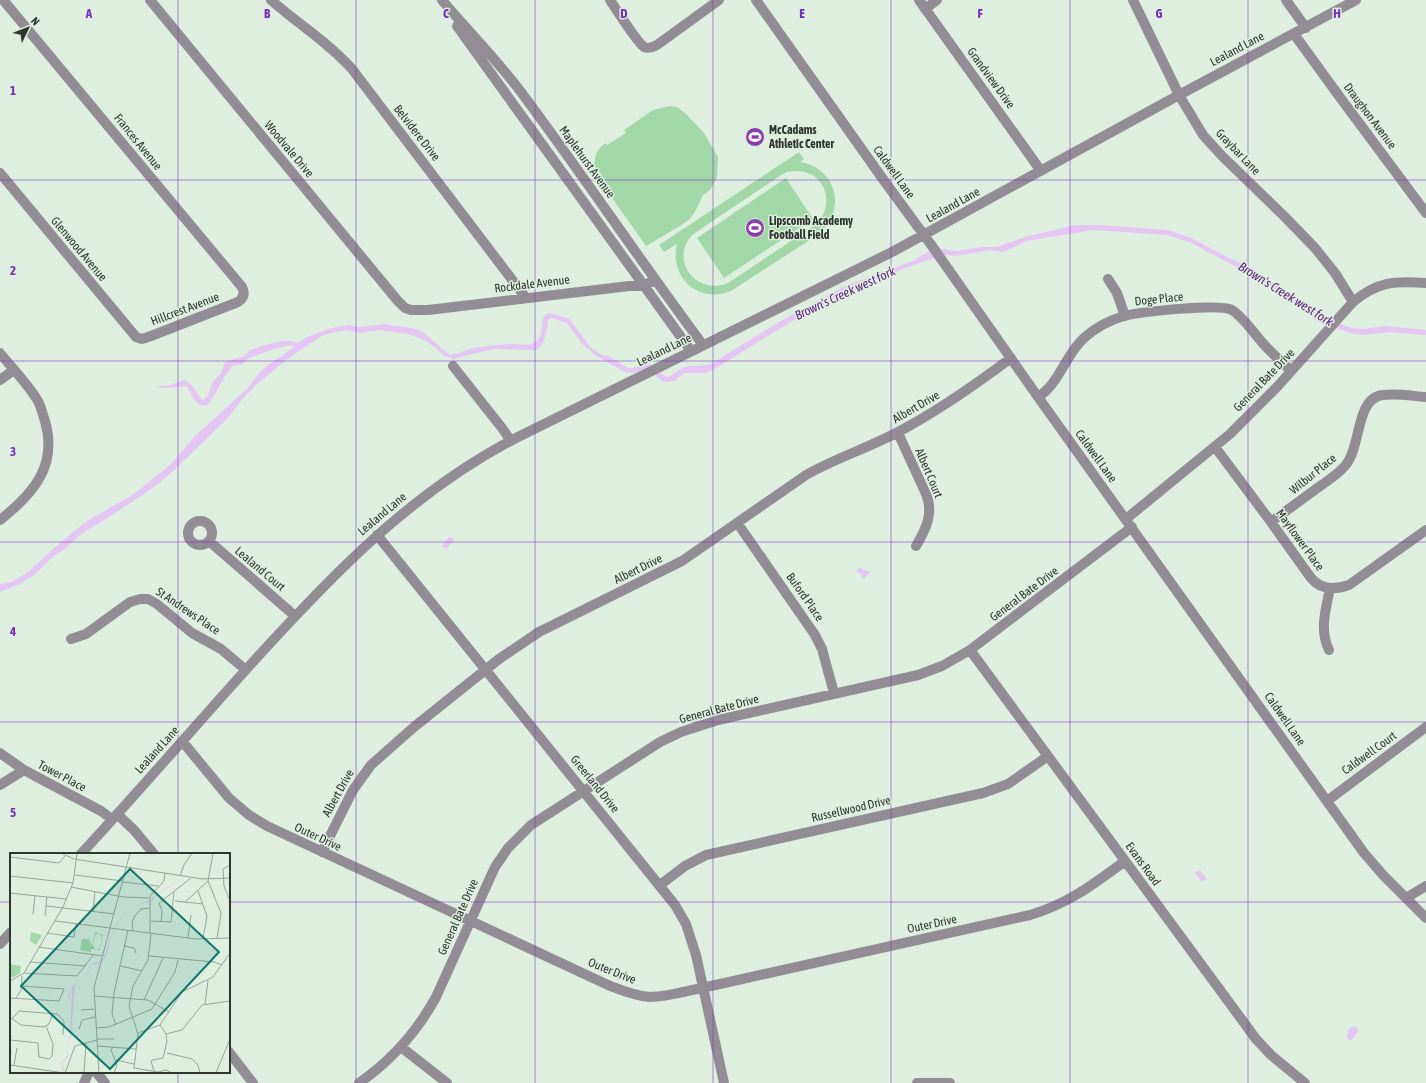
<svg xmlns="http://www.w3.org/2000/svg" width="1426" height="1083" viewBox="0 0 1426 1083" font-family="'Asap Condensed',sans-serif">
<rect width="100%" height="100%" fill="#deefe0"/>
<path fill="#a2d8a8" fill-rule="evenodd" d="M670,106L677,107L686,114L704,133L718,157L717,178L710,190L703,195L696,210L690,219L680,226L646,246L603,185L606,182L598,170H596C593,159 595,150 606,143L607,145L626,133L624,130L653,110Z
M799,152L804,159L800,162C837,168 847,210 819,234L731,291C699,304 669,278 677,244L664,252L659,245ZM796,171C828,171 837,210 812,227L728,283C697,296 669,261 692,235L781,175L787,172Z
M786,178L813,219L724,278L697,238Z"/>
<path fill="#e4c5f4" d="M1076,225H1098L1168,230L1191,238L1229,258L1252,268L1306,306L1333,321L1351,328L1364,329L1384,326L1426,330V335L1390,332L1362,335L1351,333L1318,322L1278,291L1249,272L1233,265L1189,242L1167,235L1094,230L1026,241L1008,250L1002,252L990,250L955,256L947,255L924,261L848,290L827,303L792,321L716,368L705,373H684L676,380L667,382L662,381L654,374L644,369L633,373L625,372L595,355L588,349L582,344L567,323L551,318L548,320C547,330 545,345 536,350L494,349L472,354L454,359L443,355L436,348L426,341L408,334L379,330L360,333L346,330L323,335L290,357L257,384L240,402L227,419L173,471L158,484L129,504L80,535L66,548L54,556L34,575L20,584L0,592V584L12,582L28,572L54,548L87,521L131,496L149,482L170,465L197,434L248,388L256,377L263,369L294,347L290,345L271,350L249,358L242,364L232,366L229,372H228C224,377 211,403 208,404C205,406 201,406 199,404C192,400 191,391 186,386L165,388L154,387L170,385L184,380L192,385L201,399L203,400L208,396L212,383L221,373L225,362L244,356L250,350L269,344L282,341H290L298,343L305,338L325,330L336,327L350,325L359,327L384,324L417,329L424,333L450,355C457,354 463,351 470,349C483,346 497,345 510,344C518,343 527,347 534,343C548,335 536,315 550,313L570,319L590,347L602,355L608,356L628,368H632L649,364L666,377C674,376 676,371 683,368C692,364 702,367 711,364L779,322L843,287L913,261L929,251L945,249L952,251H958L981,247H997L1025,237Z
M449,537H451L454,540L446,549L442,546Z
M860,568L870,572L865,578H862L861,574L857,572V569Z
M1200,870L1207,879L1202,882L1195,873Z
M1354,1026L1359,1030L1352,1040L1350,1039L1349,1040L1346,1036L1349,1033L1347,1032L1351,1027L1352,1028Z"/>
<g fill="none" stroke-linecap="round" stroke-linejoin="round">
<path stroke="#928d94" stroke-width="10" d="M150,0L397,300L405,308L411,310H428L629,286H643L655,280
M271,0C298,24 328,42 352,69L526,298
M442,0C468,31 497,60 521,92C583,175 641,262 703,345
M610,0C616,9 637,42 644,47C648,49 653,47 657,45L719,0
M756,0L885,182L932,246L1038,397L1364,853L1383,875L1426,918
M919,0L1041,171
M1133,0L1179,95L1203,135L1222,156L1285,217L1315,248L1335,273L1353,302
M1286,0L1306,28
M925,9L937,0
M457,26L691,351
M1294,34L1339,96L1426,213
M0,173L136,337L142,339L151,336L238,302C244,298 245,293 242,287L4,1
M1108,279L1117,293L1125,316
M0,353C12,368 28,384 38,401C41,407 43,415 45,421C58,466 33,494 0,520
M453,366L502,428L511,441
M0,380L14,370
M1038,397C1060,383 1065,355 1084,338C1095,328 1110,320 1124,316C1140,312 1219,303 1232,310C1242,316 1253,332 1261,341C1270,352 1281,361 1291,371
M898,433L926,494C934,513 926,529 916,546
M1215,447L1271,522L1311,578C1321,590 1335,590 1349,585L1426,530
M1126,519L1230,434L1277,387L1353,302C1378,281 1395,281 1426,283
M188 533a12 12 0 1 1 24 0a12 12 0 1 1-24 0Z
M1271,522C1286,511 1301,500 1316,489C1326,482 1337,475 1345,466C1362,446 1355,398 1383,395C1397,393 1412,396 1426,397
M738,524L815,635L822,649L834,693
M377,535L675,905L686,924L696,955L724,1083
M209,541L295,616
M71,639L86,634L130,602L140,599H148L157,604L192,633L221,649L246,670
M970,650L1256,1039L1271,1055L1305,1083
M1329,650C1319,630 1326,609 1330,588
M182,741L229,798L249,815L267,826L608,985C621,990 635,996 650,997C667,997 686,991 702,988L1030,915C1068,904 1094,884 1125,861
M0,753L24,770L101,811L112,819
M0,785L24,770
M1327,801L1426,727
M117,814L134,830L154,854
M322,852L353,790L371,765L414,727L499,659L539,632L682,561L806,475C836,458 868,448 898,432C938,411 975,385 1011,358
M81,854C139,791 195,726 252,663C332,575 411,492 518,437L894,251L1179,95L1356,0
M660,885L685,866L706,855L983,793L1008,784L1048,756
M1406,898L1426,886
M0,944L11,932
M401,1047L447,1083
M229,1052L253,1083
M96,1072L105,1083
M84,1083L89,1072
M359,1083C392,1060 417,1032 436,997L495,867L508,848L531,825L660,742L681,732L718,720L918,675L942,666L970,650L1132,527
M917,1083H950"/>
</g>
<path fill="none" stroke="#7b2cbf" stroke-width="1" stroke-opacity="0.55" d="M178,0V854M356,0V1083M535,0V1083M713,0V1083M891,0V1083M1070,0V1083M1248,0V1083M0,180H1426M0,361H1426M0,542H1426M0,722H1426M0,902H11M229,902H1426M178,1072V1083"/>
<defs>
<symbol id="stadium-disc" viewBox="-11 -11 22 22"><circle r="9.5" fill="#8c3eae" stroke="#deefe0"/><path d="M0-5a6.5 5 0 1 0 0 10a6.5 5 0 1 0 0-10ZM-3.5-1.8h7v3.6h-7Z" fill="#fff"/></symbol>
</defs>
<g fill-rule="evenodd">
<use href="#stadium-disc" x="744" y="126" width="22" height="22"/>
<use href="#stadium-disc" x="744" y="217" width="22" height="22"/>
</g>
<g text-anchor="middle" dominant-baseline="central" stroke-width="3" stroke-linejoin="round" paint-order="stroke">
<g font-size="12" fill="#2f352f" stroke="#deefe0">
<text transform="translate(1237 49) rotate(-28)">Lealand Lane</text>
<text transform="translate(991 78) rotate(54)">Grandview Drive</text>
<text transform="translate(1370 116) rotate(53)">Draughon Avenue</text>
<text transform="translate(417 133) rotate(52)">Belvidere Drive</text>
<text transform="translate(138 142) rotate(51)">Frances Avenue</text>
<text transform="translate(289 149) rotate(50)">Woodvale Drive</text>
<text transform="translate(1238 152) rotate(46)">Graybar Lane</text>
<text transform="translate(587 162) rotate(54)">Maplehurst Avenue</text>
<text transform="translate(894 172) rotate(54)">Caldwell Lane</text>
<text transform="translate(953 205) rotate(-29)">Lealand Lane</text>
<text transform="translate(79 249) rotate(50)">Glenwood Avenue</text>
<text transform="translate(532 284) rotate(-7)">Rockdale Avenue</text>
<text transform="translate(1159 299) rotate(-6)">Doge Place</text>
<text transform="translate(185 309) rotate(-21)">Hillcrest Avenue</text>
<text transform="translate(664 350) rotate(-26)">Lealand Lane</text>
<text transform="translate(1264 380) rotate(-46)">General Bate Drive</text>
<text transform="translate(916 407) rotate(-30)">Albert Drive</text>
<text transform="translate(1096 456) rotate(54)">Caldwell Lane</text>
<text transform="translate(929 473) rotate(67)">Albert Court</text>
<text transform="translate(1313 474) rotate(-39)">Wilbur Place</text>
<text transform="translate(382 514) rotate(-40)">Lealand Lane</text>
<text transform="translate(1300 540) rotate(54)">Mayflower Place</text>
<text transform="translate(260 569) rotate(40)">Lealand Court</text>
<text transform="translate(638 569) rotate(-26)">Albert Drive</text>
<text transform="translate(1024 594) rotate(-37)">General Bate Drive</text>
<text transform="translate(805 597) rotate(55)">Buford Place</text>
<text transform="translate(188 611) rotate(34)">St Andrews Place</text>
<text transform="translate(719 709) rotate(-15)">General Bate Drive</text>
<text transform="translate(1285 719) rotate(55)">Caldwell Lane</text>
<text transform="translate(157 750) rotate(-48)">Lealand Lane</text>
<text transform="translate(1369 753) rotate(-36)">Caldwell Court</text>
<text transform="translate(62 776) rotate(28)">Tower Place</text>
<text transform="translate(595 784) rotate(51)">Greerland Drive</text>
<text transform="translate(338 793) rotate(-61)">Albert Drive</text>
<text transform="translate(851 809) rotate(-13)">Russellwood Drive</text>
<text transform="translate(318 837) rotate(25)">Outer Drive</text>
<text transform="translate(1143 864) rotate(54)">Evans Road</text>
<text transform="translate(458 917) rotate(-66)">General Bate Drive</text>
<text transform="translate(932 924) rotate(-12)">Outer Drive</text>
<text transform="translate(612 971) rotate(22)">Outer Drive</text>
</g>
<g font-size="12" font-weight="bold" fill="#2f352f" stroke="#deefe0" text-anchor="start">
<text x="769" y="130">McCadams<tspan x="769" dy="14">Athletic Center</tspan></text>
<text x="769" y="221">Lipscomb Academy<tspan x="769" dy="14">Football Field</tspan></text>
</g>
<g font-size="13" font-style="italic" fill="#63247e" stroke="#deefe0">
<text transform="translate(845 293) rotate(-25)">Brown's Creek west fork</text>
<text transform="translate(1286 294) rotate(32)">Brown's Creek west fork</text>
</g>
</g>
<g transform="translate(10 853)">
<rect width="220" height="220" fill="#deefe0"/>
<path d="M21,79L32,82L26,92L20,88ZM85,79L93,82L90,97L81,96V99L70,97L72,86H79L82,93ZM89,80L92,84L90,95L86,97L83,93L85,82ZM0,111L11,113L10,120L4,124H0Z" fill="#a2d8a8" fill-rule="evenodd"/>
<path d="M176,24L149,40L142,48L122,54L114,61L103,77L96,103L93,108L87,111L79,112L81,116L75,123L65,130L61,183L56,193L59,203L52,209L54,217L51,220L53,217L51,209L58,202L56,193L60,183L62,136L59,142L60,147L55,150L59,147L58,142L64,131L75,123L80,116L79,112L93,107L103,76L114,60L122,54L141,47L145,43L154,36Z" fill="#e4c5f4"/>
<path fill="none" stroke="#98a599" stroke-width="1" d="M51,0L64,6L193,26L220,25M127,0H142M203,0L198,28L211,60L207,86M0,4L49,10L55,3M220,12L213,16L214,33L220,48M65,22L113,28M0,23L63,30M170,23L174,12L182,0M113,29L148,33M61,34L113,44L139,45M188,38L197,63L193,86M0,40L56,46M165,48L193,51M175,49L198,28M36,53L105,61M83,58L85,38M23,61L25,43M35,63L37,44M45,68L186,86L220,85M141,68L161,69M151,69L152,58L149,50L181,25M161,69L164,39M123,78L122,69L125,63L131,56L140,55M37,80L64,84L66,71M140,80V43L154,28L155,20M141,81L138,107L123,133L119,153L128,181L124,215L148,219L156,217L162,220M178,85L181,62M115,93L124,95L126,100M28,94L93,103M139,103L204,109L212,112M20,109L76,113M111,113L132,118M14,120L67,123L84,101M0,128L14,120L53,54L63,30L67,0M220,128V146M84,143L138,147L159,159M0,145L49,148L54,136L11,133M6,145L11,137L12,123M134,147L153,105M195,151L198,127M71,157L84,156M1,165L11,172L34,174L39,171L43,160M2,166L9,158L47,161L54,168L53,182M106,172L102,161L104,140L118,77M86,175L99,174L142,156L165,119L168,107M69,176L72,167L85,164M128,180L150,172L172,139L203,124L220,100M156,181L172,177L192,152L220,148M87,186H104M0,187L28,190L29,204L39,206L42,203L43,191L36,173M87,193L126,196M103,194L101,197L107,212L104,220M157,200L182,206L188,212L190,220M106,207L124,211M143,207L153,205L157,188L156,181L150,172M143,207L141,208L144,218M0,212L54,220M4,212L7,195M55,220L65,193L87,187M74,220L76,190M89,220L84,135L120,0M206,220L220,186"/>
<path fill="#0f766e" fill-opacity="0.15" stroke="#0f766e" stroke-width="2" d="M120,16L209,99L100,216L11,133Z"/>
<rect width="220" height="220" fill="none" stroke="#2f352f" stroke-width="2"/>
</g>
<g font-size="13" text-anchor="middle" font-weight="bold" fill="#7b2cbf" stroke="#deefe0" stroke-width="3" stroke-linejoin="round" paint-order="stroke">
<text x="89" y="18">A</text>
<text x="267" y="18">B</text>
<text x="446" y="18">C</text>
<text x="624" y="18">D</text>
<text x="802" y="18">E</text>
<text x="980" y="18">F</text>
<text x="1159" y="18">G</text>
<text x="1337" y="18">H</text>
<text x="13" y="95">1</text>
<text x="13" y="275">2</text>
<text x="13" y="456">3</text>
<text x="13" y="636">4</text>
<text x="13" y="817">5</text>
</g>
<g transform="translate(28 28) rotate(47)" stroke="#deefe0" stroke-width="3" paint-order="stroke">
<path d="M0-3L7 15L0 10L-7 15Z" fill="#2f352f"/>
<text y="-6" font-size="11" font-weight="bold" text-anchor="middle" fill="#2f352f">N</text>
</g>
</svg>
